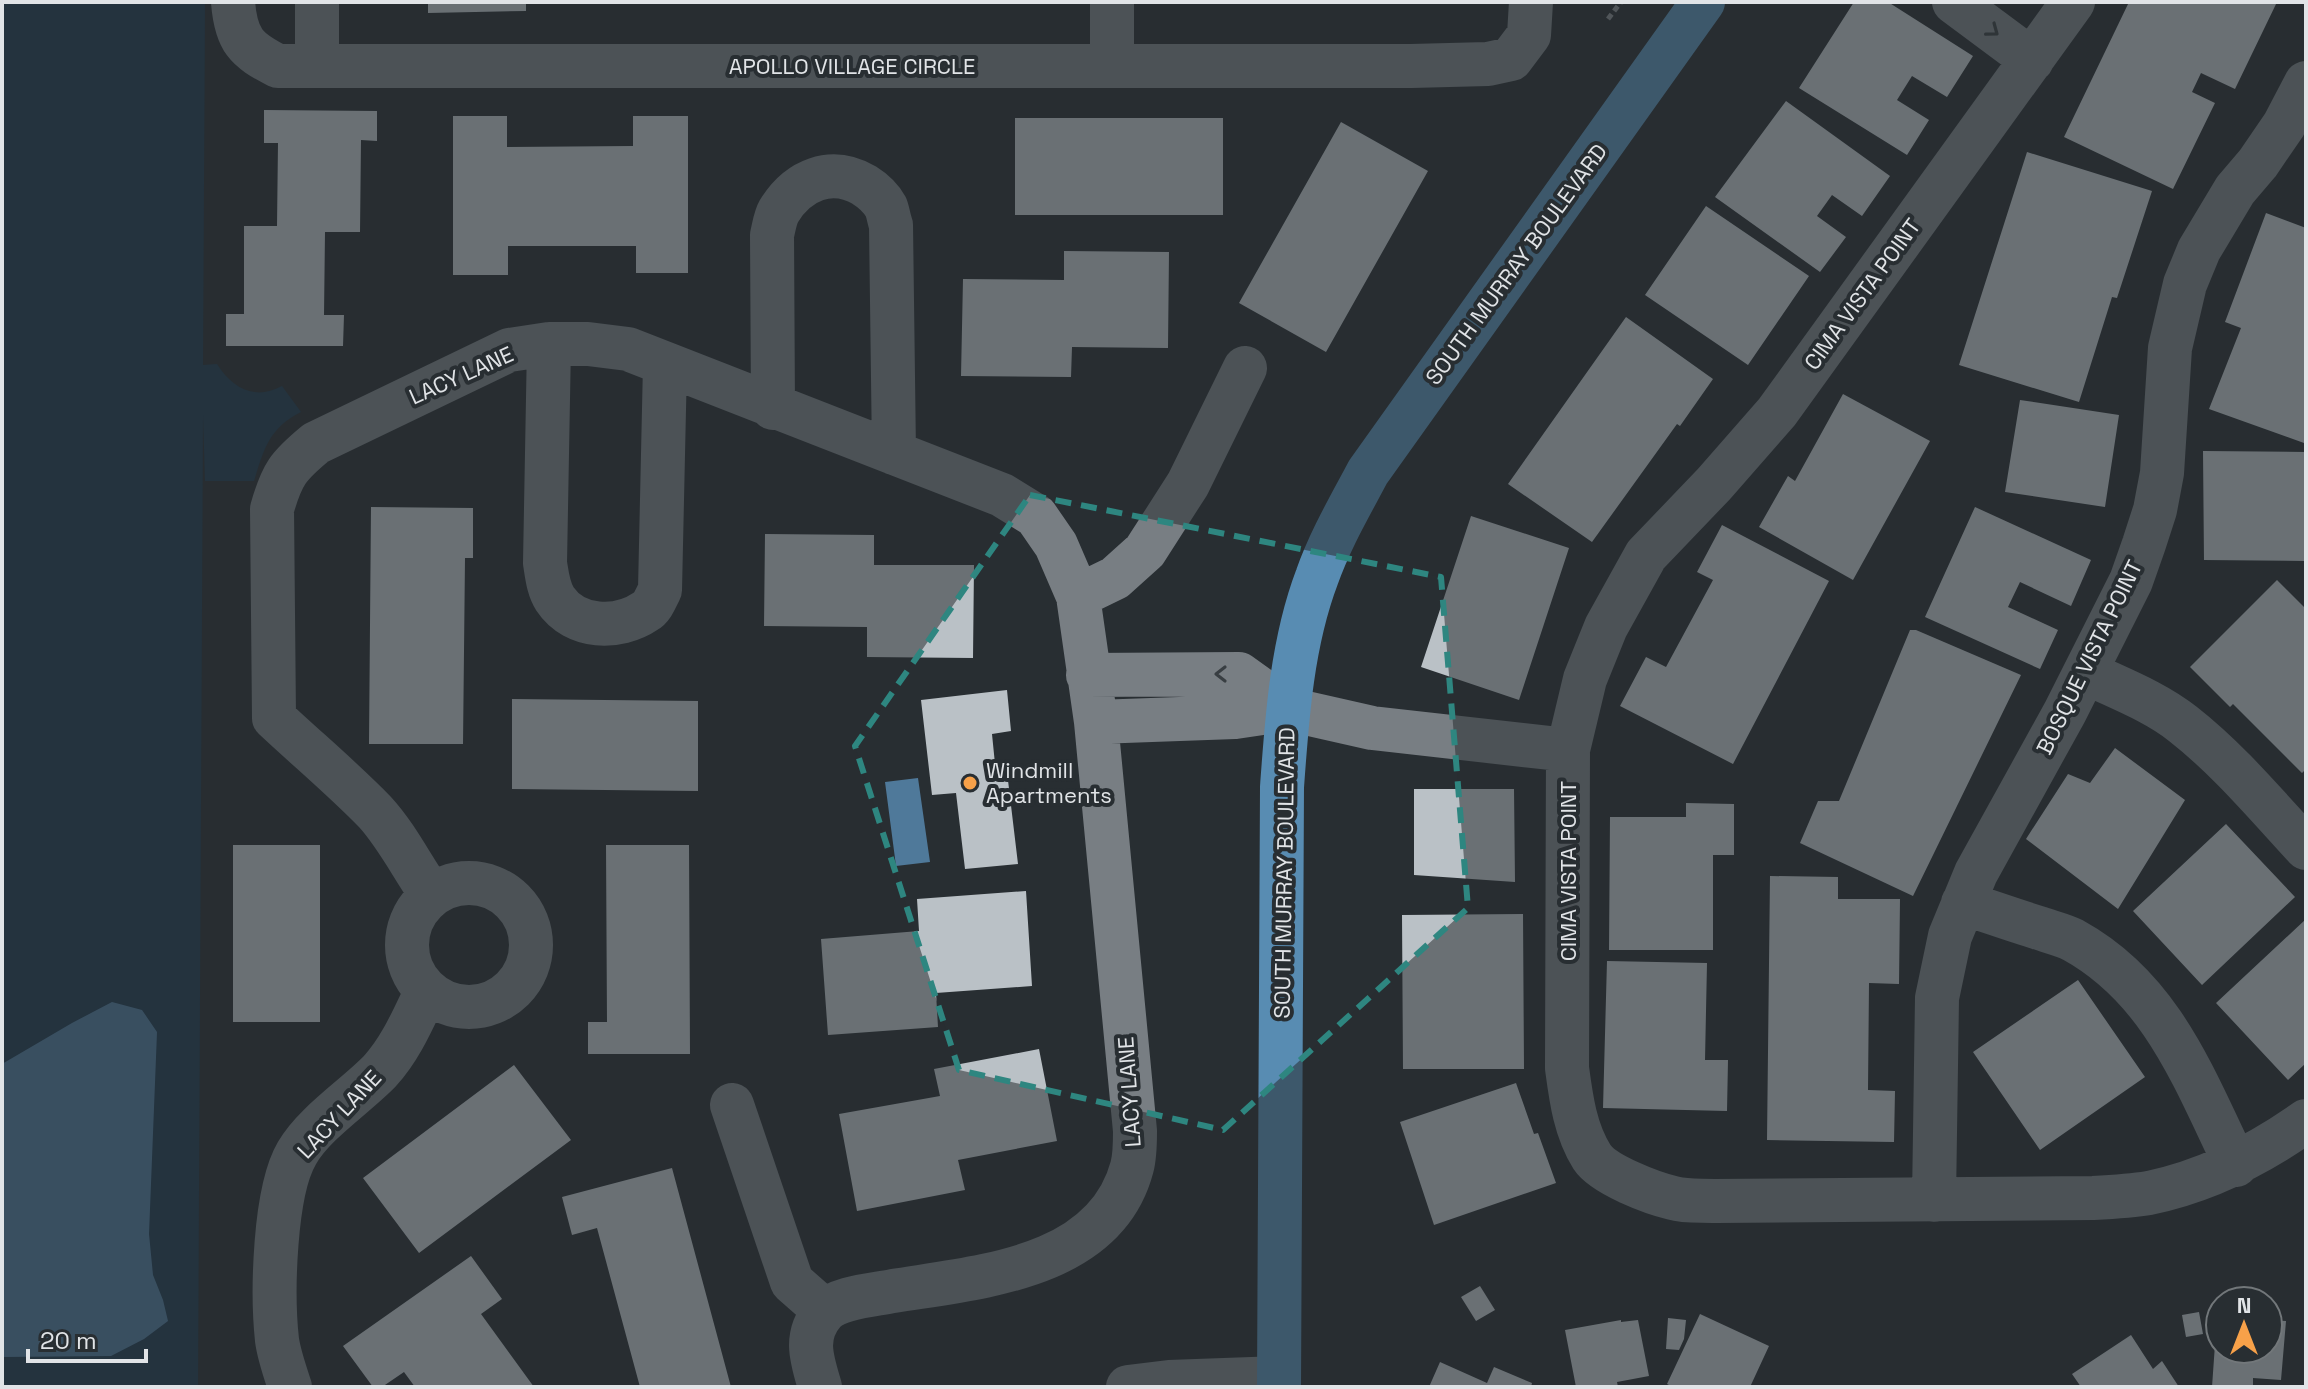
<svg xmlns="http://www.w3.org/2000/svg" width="2308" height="1389" viewBox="0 0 2308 1389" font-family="'Space Grotesk',sans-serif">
<rect width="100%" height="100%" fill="#282e32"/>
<path fill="#1f3a4f" d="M2,2H205L203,365L217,364C232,388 255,401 282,386L301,412C269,428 264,449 254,481H205L203,415L198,1387H2Z"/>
<path fill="#4f799a" d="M918,778L930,862L896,866L885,782Z
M112,1002L142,1010L157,1032L149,1234L153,1275L163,1300L168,1321L144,1339L111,1356L2,1357V1064L72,1023Z"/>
<path fill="#bac1c6" d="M428,2H526V11L428,13Z
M1854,2H1888L1973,56L1947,97L1912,76L1897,100L1929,120L1907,155L1799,88Z
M2129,2H2277L2235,89L2201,73L2192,92L2215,103L2173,189L2064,137Z
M1786,101L1890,176L1862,216L1832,195L1817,216L1846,237L1820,272L1715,197Z
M264,110L377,111V141L361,140L360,232H325L324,315H344L343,346H226V314H244V226H277L278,143H264Z
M453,116H507V147L633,146V116H688V273H636V246H508V275H453Z
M1015,118H1223V215H1015Z
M1341,122L1428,171L1326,352L1239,303Z
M2027,152L2152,191L2117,298L2112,297L2079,402L1959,365Z
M1706,206L1809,276L1748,365L1645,295Z
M2266,213L2306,228L2304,443L2209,409L2241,328L2225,322Z
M1064,251L1169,252L1168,348L1072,347L1071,377L961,376L963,279L1064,280Z
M1626,317L1713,379L1680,426L1677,424L1592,542L1508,484Z
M1843,394L1930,441L1853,580L1759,527L1788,476L1795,481Z
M2020,400L2119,415L2105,507L2005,492Z
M2203,451L2306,452V561L2204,560Z
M371,507L473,508V558H465L463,744H369Z
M1975,507L2091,560L2071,606L2020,582L2008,607L2058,630L2040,669L1925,617Z
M1471,516L1569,548L1519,700L1421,667Z
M1722,525L1829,581L1733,764L1620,706L1646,657L1666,667L1713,580L1697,572Z
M765,534L874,535V565H974L973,658L867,657V627L764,626Z
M2277,580L2306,609V769L2302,773L2233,704L2230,707L2190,667Z
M1910,630H1916L2021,675L1913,896L1800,843L1818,801H1839Z
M1007,690L1011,731L992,734L996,774L1007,772L1018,864L965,869L956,793L932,795L921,700Z
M512,699L698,701V791L512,789Z
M2115,748L2185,800L2118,909L2026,839L2068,774L2090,783Z
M1414,789H1514L1515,882L1414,875Z
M1686,803L1734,804V855H1713V950H1609L1610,817H1686Z
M2226,824L2295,897L2202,985L2133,911Z
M233,845H320V1022H233Z
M606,845H689L690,1054H588V1022H607Z
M1770,876L1838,877V899H1900L1899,984L1869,983L1868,1090L1895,1091L1894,1142L1767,1140Z
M1026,891L1032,986L936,993L938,1027L828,1035L821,939L919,931L917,899Z
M1523,914L1524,1069H1403L1402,915Z
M2306,919V1063L2288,1080L2216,1003Z
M1607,961L1707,963L1705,1060H1728L1727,1111L1603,1108Z
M2078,980L2145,1077L2040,1150L1973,1052Z
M1039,1049L1057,1141L958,1160L965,1190L857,1211L839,1114L940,1096L934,1069Z
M514,1065L571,1140L419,1253L363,1178Z
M1516,1083L1534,1134L1538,1133L1556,1183L1434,1225L1400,1122Z
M672,1168L731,1387H640L597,1228L572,1235L562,1197Z
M471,1256L502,1299L481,1314L534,1387H415L404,1372L382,1387H373L343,1346Z
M1480,1286L1495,1310L1476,1321L1461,1297Z
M2199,1312L2203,1334L2186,1337L2182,1315Z
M1700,1314L1769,1346L1750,1387H1673L1667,1384Z
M2217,1316H2220V1349H2268V1320L2286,1321L2281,1380L2253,1378V1387H2212Z
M1668,1318L1686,1320L1684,1339L1679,1350L1666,1349Z
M1621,1320V1322L1638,1320L1649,1376L1617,1382L1618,1387H1576L1565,1330Z
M2131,1335L2153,1369L2162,1361L2179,1387H2081L2072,1374Z
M1440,1362L1487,1383L1494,1367L1532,1383L1531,1387H1429Z"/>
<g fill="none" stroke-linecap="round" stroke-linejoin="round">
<path stroke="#82868a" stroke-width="5" stroke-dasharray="6 4" stroke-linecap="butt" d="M1608,19L1621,2"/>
<path stroke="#787e83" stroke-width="44" d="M233,2C236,40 246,50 278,66H1411L1488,64L1511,59L1529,35L1531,2
M1112,2V66
M1954,2L2032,60
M2073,2L1777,412L1714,484L1646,555L1606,627L1585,679L1568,750L1567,1068C1571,1098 1575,1130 1592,1157C1604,1175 1652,1193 1673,1198C1687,1202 1702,1200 1716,1201L2093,1198C2112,1197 2131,1196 2149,1193C2207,1181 2258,1155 2306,1121
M317,66V2
M549,344L545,563C547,575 548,588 555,599C575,629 618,630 646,611C653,607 656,597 660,590L665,364
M773,408L772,235C774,227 775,218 779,211C798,180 831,166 864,185C872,190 881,198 886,207C888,212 889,220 891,225L894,453
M1078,596L1115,578L1145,551L1188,484L1245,368
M2085,672C2118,688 2154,701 2183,724C2229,760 2267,806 2306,848
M1088,675L1239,674L1288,709L1372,728L1568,750
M1096,722L1235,717L1288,709
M407 945a62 62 0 1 1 124 0a62 62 0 1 1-124 0Z
M431,894C412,867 397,836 375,812C343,779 307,749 274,718L272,509C282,474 288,466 316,443L509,350L549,344H588L628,349L1002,495L1036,516L1056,545L1078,596L1096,722L1135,1131C1135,1142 1135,1156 1132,1167C1105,1269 979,1277 893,1291C874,1295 838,1297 824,1312C803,1336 812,1360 820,1387
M1963,903C1988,911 2013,920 2039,928C2050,932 2063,935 2073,940C2162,989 2194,1079 2236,1165
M732,1105L792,1282L825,1311
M1934,1200L1937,998L1950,936L1976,873L2065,712L2131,581L2144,544L2155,510L2162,473L2170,348L2185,284L2199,250L2235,190L2258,163L2284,125L2306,83
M290,1387C285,1372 279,1355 277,1340C272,1294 274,1192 297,1153C314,1123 356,1096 380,1071C401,1048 413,1019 426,992
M1128,1387L1169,1382L1278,1378"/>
<path stroke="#588cb2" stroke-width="44" d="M1279,1387L1282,787C1287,717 1292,643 1317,577C1330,540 1350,506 1368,472L1703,2"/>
</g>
<defs><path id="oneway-chevron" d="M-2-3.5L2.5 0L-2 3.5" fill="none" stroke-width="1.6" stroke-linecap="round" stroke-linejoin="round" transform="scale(2)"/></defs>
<g stroke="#383e42">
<use href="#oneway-chevron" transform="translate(1993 31) rotate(37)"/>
<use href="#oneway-chevron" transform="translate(1221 674) rotate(180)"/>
</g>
<path d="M0 0H2308V1389H0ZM1030,495L1441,577L1468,908L1223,1130L959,1070L855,746Z" fill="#282e32" fill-opacity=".55" fill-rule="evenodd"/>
<path fill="none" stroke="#2e8680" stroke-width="6" stroke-dasharray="16 10" stroke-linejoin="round" d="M1030,495L1441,577L1468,908L1223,1130L959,1070L855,746Z"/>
<circle fill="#f7a149" stroke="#282e32" stroke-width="3" cx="970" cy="783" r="8"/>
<g text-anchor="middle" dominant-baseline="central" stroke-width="8" stroke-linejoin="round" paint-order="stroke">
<g font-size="22" fill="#e1e4e7" stroke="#282e32">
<text x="852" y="66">APOLLO VILLAGE CIRCLE</text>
<text transform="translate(1516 264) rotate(-54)">SOUTH MURRAY BOULEVARD</text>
<text transform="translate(1862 294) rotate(-54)">CIMA VISTA POINT</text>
<text transform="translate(461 375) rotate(-24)">LACY LANE</text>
<text transform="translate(2089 657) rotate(-64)">BOSQUE VISTA POINT</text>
<text transform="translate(1568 871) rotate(-90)">CIMA VISTA POINT</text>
<text transform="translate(1284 873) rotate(-89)">SOUTH MURRAY BOULEVARD</text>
<text transform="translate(1129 1092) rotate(-94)">LACY LANE</text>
<text transform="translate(339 1114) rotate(-47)">LACY LANE</text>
</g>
<g font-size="22" fill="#e1e4e7" stroke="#282e32" text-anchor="start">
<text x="986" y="770">Windmill<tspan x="986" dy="25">Apartments</tspan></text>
</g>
</g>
<rect width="2308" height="1389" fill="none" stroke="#e1e4e7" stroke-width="8"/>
<g transform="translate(2244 1325)"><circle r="38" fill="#282e32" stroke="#72777a" stroke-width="2"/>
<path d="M0-6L14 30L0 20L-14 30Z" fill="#f7a149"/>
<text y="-12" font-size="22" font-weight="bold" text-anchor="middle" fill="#e1e4e7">N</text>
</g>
<path d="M28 1349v12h118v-12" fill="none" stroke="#e1e4e7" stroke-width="4"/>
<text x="40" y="1349" font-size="24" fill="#e1e4e7" stroke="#282e32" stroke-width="6" paint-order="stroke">20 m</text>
</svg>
